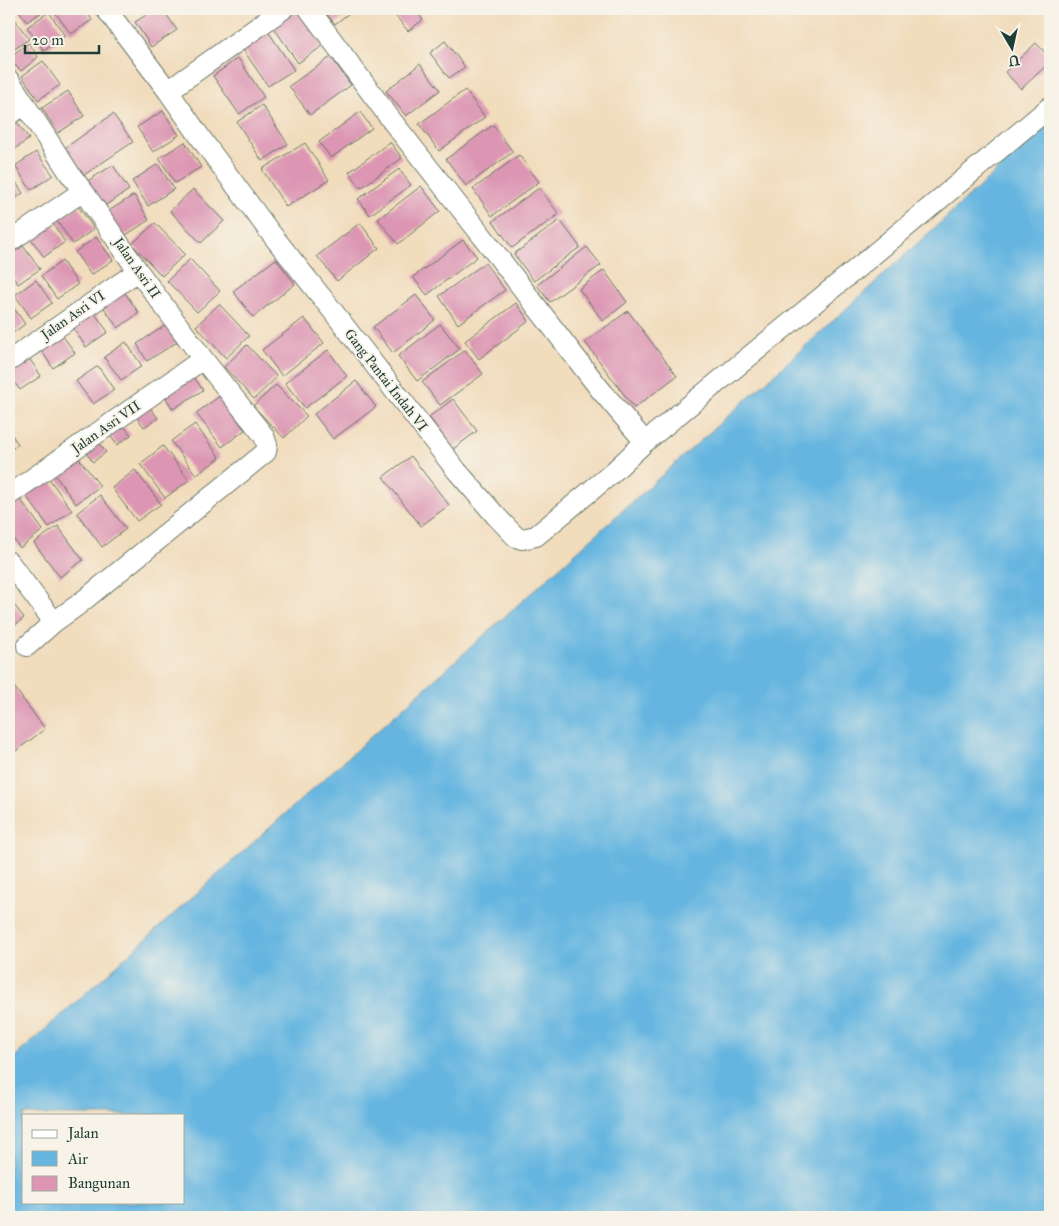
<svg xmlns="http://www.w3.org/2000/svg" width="1059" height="1226" viewBox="0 0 1059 1226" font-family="'IM FELL Great Primer',serif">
<rect width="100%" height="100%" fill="#f7f3e8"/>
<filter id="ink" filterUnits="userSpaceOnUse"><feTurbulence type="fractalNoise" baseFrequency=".02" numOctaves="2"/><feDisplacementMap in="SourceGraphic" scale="10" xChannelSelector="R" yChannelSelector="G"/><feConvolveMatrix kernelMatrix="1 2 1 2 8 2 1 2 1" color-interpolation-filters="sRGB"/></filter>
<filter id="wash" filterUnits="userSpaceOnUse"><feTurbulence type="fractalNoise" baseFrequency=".0096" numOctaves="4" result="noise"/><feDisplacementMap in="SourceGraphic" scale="20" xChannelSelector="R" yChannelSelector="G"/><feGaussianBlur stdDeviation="1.12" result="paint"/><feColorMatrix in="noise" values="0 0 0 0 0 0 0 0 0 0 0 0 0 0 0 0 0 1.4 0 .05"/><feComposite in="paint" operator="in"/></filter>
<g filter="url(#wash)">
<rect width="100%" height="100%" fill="#f1dcbc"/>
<path fill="#65b5e0" stroke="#42798a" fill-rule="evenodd" d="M1050,122V1217H9V1062L798,353ZM24,1115H184V1202H24Z"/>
<g id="blocks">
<path fill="#dc96b3" d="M18,9H46L27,22Z
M57,9H85L92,20L71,34L54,11Z
M156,9H163L177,30L151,47L135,22Z
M296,9H299L324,45L298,63L272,25Z
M323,9H354L335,24Z
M390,9H415L423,20L408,31Z
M49,12L65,36L44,51L27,27Z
M12,16L29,39L9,53V18Z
M268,31L294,70L268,86L242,48Z
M445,41L465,67L449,78L430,53Z
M29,43L38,57L21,71L9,59V57Z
M1036,43L1050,58V62L1021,89L1005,72Z
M331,57L351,85L310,115L289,86Z
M238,58L264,97L239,114L213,76Z
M43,61L60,85L38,100L22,76Z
M420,64L440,90L406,116L386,91Z
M465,90L485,117L439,151L419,124Z
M68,91L84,116L58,133L42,108Z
M262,105L288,144L262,161L237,122Z
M163,111L179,135L153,152L137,127Z
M360,112L372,128L331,158L319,142Z
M113,114L133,142L81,177L62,150Z
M12,115L29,139L9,153V118Z
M493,125L513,152L466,186L446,159Z
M185,142L201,167L175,183L159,158Z
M390,142L402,158L361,188L349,172Z
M305,143L329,180L286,207L262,169Z
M36,152L53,175L31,190L15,166Z
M519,155L539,182L492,216L473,189Z
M158,164L174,189L148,206L132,181Z
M113,165L129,190L103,207L86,182Z
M399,169L411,185L370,215L358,199Z
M9,172L23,193L9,203Z
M421,186L440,211L398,244L378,219Z
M539,188L559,214L512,248L493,221Z
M193,189L224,221L201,243L170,211Z
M134,195L149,220L123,237L107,212Z
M78,206L94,229L73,244L57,221Z
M49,218L65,242L44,257L27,233Z
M560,220L580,247L534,281L514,254Z
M155,223L185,254L162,276L132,244Z
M360,223L379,248L337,281L317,256Z
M96,237L113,260L91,275L75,252Z
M463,240L477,257L427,295L413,277Z
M23,246L40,269L18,284L9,271V256Z
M587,247L601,265L550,302L537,285Z
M190,259L220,291L197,312L167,281Z
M276,259L295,284L253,317L233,291Z
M62,261L78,284L57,299L41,276Z
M485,263L505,290L458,324L439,296Z
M604,270L627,302L603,321L579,289Z
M36,280L52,303L31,318L15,295Z
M123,290L139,313L118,328L102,305Z
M416,295L435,320L393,353L373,327Z
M9,301L25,324L9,336Z
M516,303L529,321L479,359L465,341Z
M219,304L249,336L226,358L196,326Z
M91,308L108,332L86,347L70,323Z
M628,311L677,376L634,408L585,342Z
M304,318L324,343L282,376L262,350Z
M440,324L460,349L417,381L398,356Z
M166,325L177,342L147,361L137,344Z
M58,329L75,353L53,368L37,344Z
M126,342L142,366L121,380L104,357Z
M247,345L277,377L254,399L224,367Z
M328,350L347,376L305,408L285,383Z
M465,350L483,374L440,405L422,382Z
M25,352L41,376L20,390L9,375V363Z
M98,366L114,390L93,404L76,381Z
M191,373L203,390L173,409L162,392Z
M356,381L376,407L333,439L314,414Z
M276,385L307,416L284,438L253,406Z
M220,396L245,430L222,447L196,413Z
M453,399L477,431L453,449L429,417Z
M146,402L158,418L144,427L133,412Z
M119,420L131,435L117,445L106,430Z
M195,424L220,458L196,475L171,441Z
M9,431L18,444L9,451Z
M94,437L106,452L93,462L81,446Z
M163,446L189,480L165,498L140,464Z
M74,452L100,486L76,504L51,470Z
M411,456L449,505L421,526L383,477Z
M135,470L161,504L137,521L112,488Z
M47,476L72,510L49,527L24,493Z
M100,495L126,529L102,547L77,513Z
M18,496L43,530L20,548L9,533V503Z
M58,526L83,560L60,577L34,543Z
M9,598L24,618L9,630Z
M9,680L45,729L9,756Z"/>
</g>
</g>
<g filter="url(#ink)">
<use href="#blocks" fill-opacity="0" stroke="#687564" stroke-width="1"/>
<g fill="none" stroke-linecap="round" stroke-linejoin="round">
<defs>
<path id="street" d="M106,9L168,91L205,144L269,231L328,305L457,471L496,516L516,537L522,539L536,536L611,474L645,442L674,418L856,269L1050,107
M309,9L392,121L483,237L599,388L645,442
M9,80L70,174L83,191L138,271L203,359L264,436L267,445L266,452L78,605L54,622L27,646
M168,91L283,9
M9,115L25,104
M9,242L83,191
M9,361L138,271
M9,495L203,359
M9,562L54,622"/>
</defs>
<use href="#street" stroke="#687564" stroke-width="22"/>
<use href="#street" stroke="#fff" stroke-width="20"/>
</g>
</g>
<g text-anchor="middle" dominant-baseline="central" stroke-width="4" stroke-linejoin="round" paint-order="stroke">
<g font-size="14" fill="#1f3d34" stroke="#f7f3e8">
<text transform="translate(137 268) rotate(55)">Jalan Asri II</text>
<text transform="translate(73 315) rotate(-35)">Jalan Asri VI</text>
<text transform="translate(386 380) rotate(52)">Gang Pantai Indah VI</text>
<text transform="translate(106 427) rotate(-35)">Jalan Asri VII</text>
</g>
</g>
<rect width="1059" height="1226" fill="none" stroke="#f7f3e8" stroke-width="30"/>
<rect x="22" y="1114" width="162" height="90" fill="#f7f3e8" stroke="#a1aaa0"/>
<rect x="32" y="1130" width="25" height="8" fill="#ffffff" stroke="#a1aaa0"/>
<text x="68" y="1138" font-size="15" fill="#1f3d34">Jalan</text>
<rect x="32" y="1151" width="25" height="15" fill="#65b5e0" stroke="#a1aaa0"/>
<text x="68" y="1164" font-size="15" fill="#1f3d34">Air</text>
<rect x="32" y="1176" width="25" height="15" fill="#dc96b3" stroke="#a1aaa0"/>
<text x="68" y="1188" font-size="15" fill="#1f3d34">Bangunan</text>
<g transform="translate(1012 48) rotate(171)" stroke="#f7f3e8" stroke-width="4" paint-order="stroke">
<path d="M0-4L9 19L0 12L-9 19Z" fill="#1f3d34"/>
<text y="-8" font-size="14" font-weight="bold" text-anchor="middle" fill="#1f3d34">U</text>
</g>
<path d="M25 45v8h74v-8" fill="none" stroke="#1f3d34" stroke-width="2.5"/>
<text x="32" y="45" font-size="15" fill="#1f3d34" stroke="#f7f3e8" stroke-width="4" paint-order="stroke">20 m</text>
</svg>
